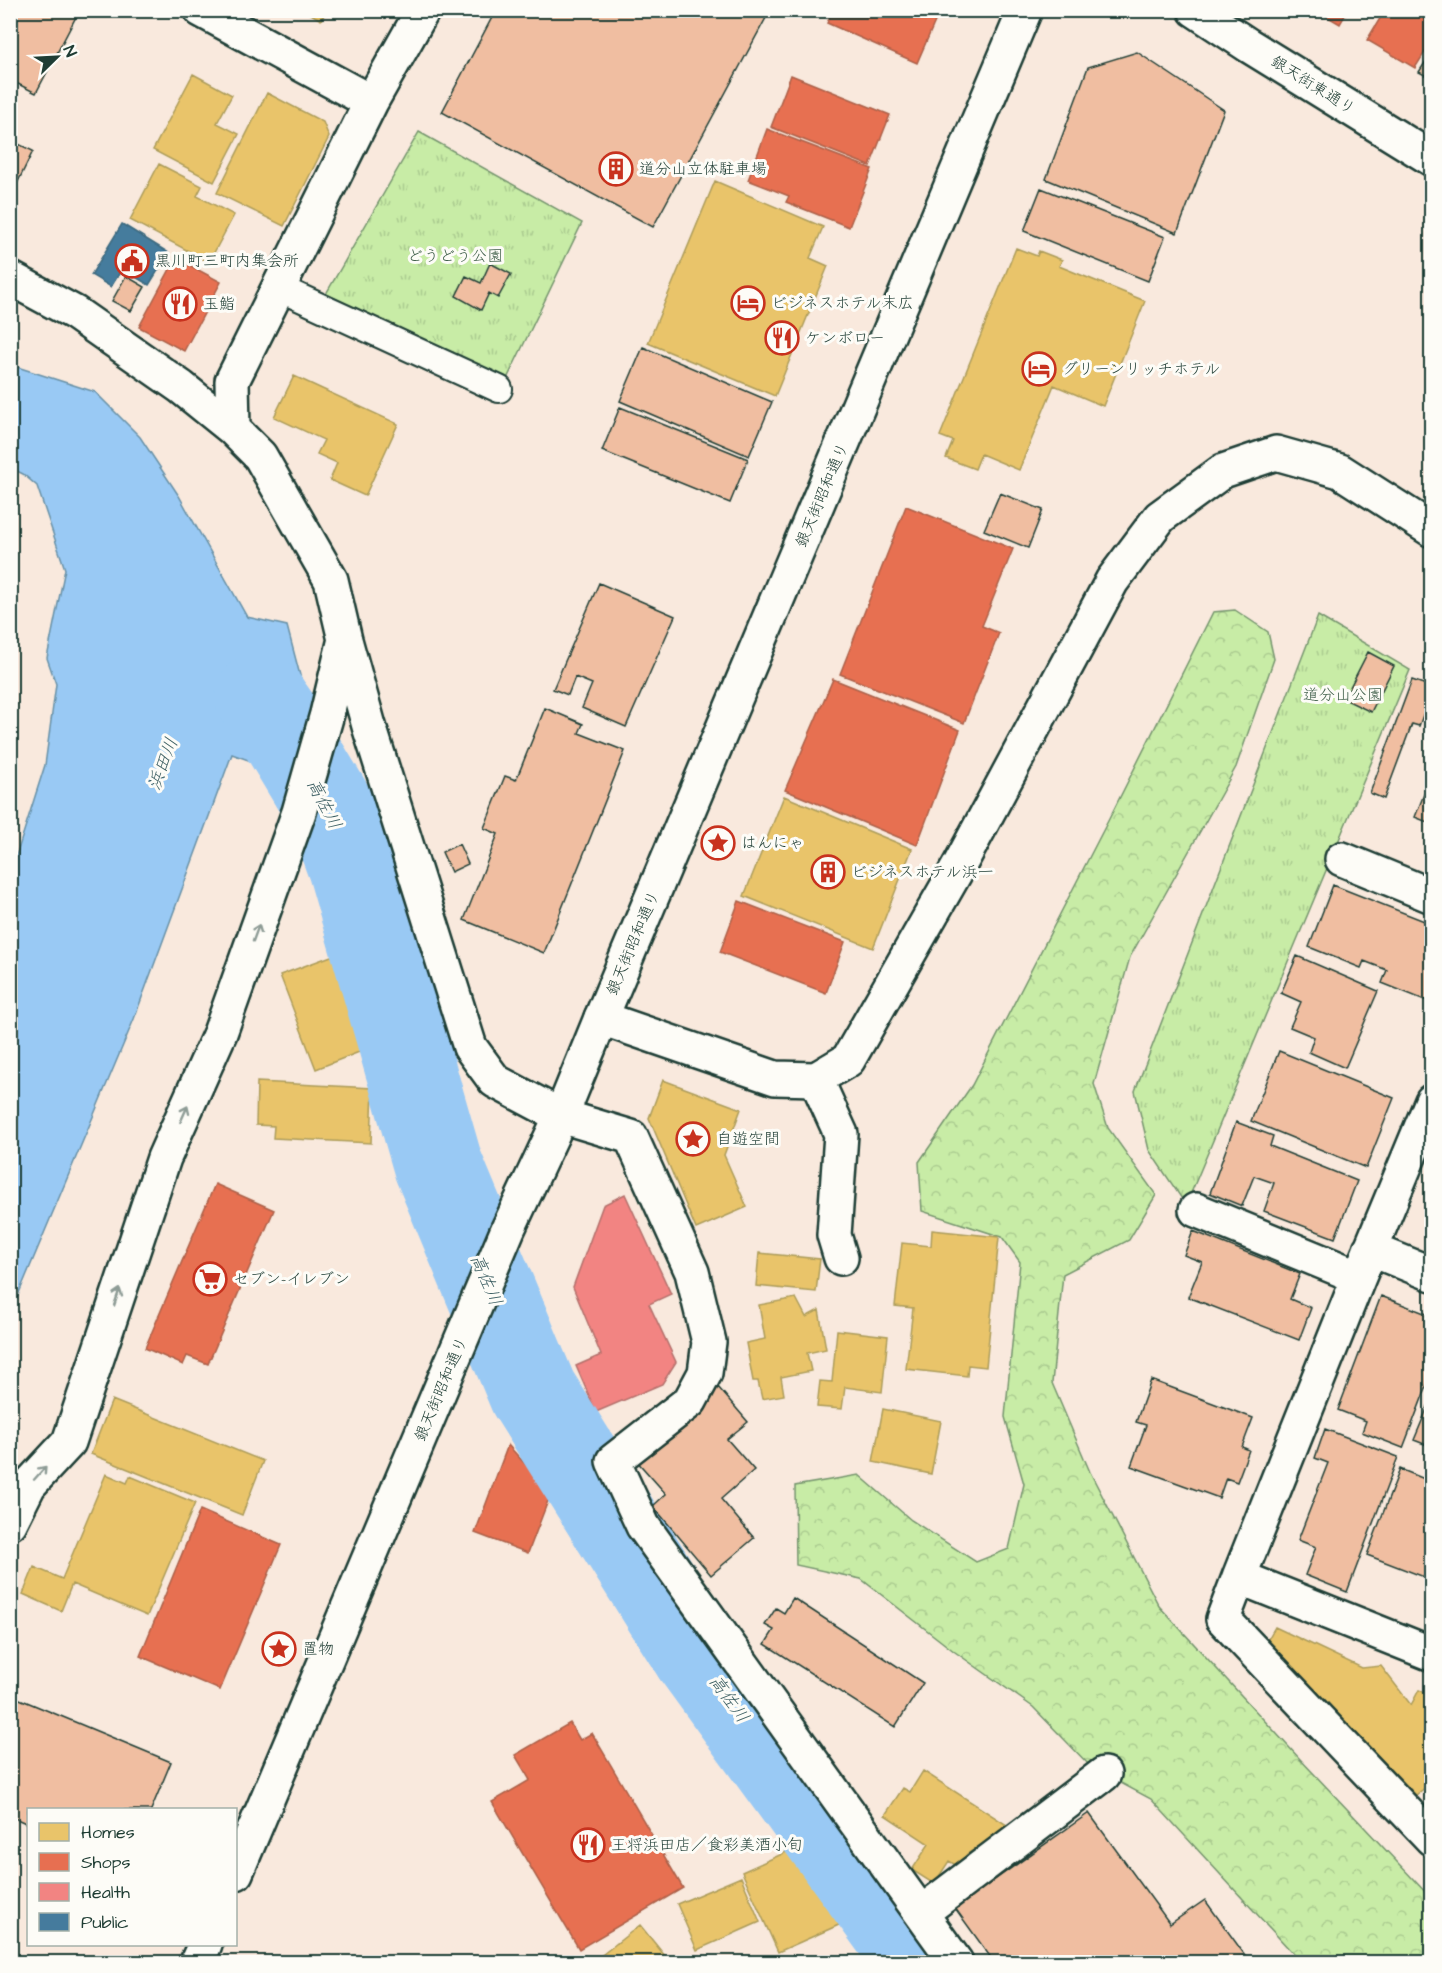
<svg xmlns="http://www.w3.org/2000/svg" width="1442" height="1973" viewBox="0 0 1442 1973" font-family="'Architects Daughter','Klee One',sans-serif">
<defs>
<pattern id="forest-crowns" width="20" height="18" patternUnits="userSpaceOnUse" patternTransform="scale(1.5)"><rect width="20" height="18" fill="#c8eca6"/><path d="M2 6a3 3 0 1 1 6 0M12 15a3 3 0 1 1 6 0" fill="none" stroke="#abcb90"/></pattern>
<pattern id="park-tufts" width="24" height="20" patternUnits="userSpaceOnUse" patternTransform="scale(1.5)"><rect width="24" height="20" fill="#c8eca6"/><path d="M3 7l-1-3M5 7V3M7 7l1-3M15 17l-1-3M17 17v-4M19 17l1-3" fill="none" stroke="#abcb90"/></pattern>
</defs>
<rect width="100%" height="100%" fill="#f9e9dd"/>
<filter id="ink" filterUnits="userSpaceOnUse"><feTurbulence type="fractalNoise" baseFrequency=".0167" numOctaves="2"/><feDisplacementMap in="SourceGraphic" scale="12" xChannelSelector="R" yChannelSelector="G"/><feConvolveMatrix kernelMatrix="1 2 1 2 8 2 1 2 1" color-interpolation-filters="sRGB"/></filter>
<g filter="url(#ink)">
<path fill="url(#forest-crowns)" stroke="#74946d" stroke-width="1.5" d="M1235,610L1268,632L1274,659L1236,767L1130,957L1094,1084L1108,1128L1156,1195L1129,1240L1063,1274L1052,1383L1090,1472L1159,1606L1299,1758L1431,1898V1962H1301L1151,1799L1091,1767L1033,1707L955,1652L861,1579L796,1565L795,1486L859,1475L911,1520L976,1562L1009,1549L1024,1484L1005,1417L1020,1262L1002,1237L922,1211L919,1162L972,1085L1109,819L1213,612Z"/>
<path fill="url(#park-tufts)" stroke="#74946d" stroke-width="1.5" d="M419,132L582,223L505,383L326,294Z
M1318,616L1410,670L1186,1205L1149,1150L1135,1091Z"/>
<path fill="#99c9f4" stroke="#6891a7" stroke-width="1.5" d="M11,365L95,392L140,437L179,496L247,617L287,626L307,702L331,775L323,820L316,799L302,780L232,754L134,1019L11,1312V872L45,765L56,684L47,658L65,569L37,486L23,474L11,468Z"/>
<path fill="#e9c46a" stroke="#ac9c5a" stroke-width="1.5" d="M304,10H327L321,20Z
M193,74L232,95L217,123L239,134L214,182L153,150Z
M267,93L323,122L329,137L284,226L217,193Z
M159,164L202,186L197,196L234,215L209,262L130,220Z
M715,181L823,227L810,258L828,266L775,396L648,343Z
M1016,248L1037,256L1039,251L1062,260L1059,266L1145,301L1103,406L1054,385L1019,470L981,454L975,469L946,458L953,441L940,436Z
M294,376L398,424L365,496L330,480L337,463L317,454L324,440L274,417Z
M784,796L912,849L873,948L744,896Z
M342,952L377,1045L316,1069L280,975Z
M663,1080L741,1109L724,1155L747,1207L696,1229L649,1118Z
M257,1082L373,1088L371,1143L273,1138L274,1126L256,1125Z
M932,1230L999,1237L986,1367L968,1365L967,1376L906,1369L913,1308L895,1306L902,1243L931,1246Z
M759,1253L820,1259L816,1292L756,1286Z
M796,1298L806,1317L819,1310L826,1349L807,1353L811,1371L781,1377L784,1395L762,1399L758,1381H753L746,1343L765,1339L759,1305Z
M837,1330L888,1336L882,1392L845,1387L842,1409L817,1407L820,1381L832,1382Z
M112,1400L263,1461L242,1515L91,1454Z
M883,1409L941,1421L931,1474L873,1462Z
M106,1474L127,1483L130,1476L195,1503L147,1616L72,1584L61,1611L23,1594L34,1567L62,1579Z
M1275,1627L1362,1668L1381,1666L1411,1705L1419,1690L1432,1695V1782L1416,1795L1267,1641Z
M923,1771L1010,1827L967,1854L959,1867L949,1861L934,1884L912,1870L929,1844L885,1815L903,1788L910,1792Z
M811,1841L824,1870L814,1875L820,1888L832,1883L841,1905L834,1908L841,1924L778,1952L742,1872Z
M741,1877L760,1922L697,1950L677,1904Z
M640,1925L670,1962H593Z"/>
<path fill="#e76f51" stroke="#ab6048" stroke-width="1.5" d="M833,10H940L917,63L827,23Z
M1316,10H1348L1340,24Z
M1385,10H1432V41L1415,68L1367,40Z
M791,75L890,115L870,166L771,127Z
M767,129L872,169L849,227L786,202L789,196L748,180Z
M176,258L221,282L184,351L139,327Z
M906,506L1013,549L982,626L999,633L964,723L840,674Z
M833,679L960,730L917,845L785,790Z
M739,901L845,942L826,993L720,952Z
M215,1184L274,1210L208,1364L187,1356L183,1365L145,1348Z
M508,1445L551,1493L528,1553L475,1533Z
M200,1510L281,1545L220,1690L140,1656Z
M570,1723L580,1740L592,1733L683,1888L579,1949L492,1802L530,1780L515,1755Z"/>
<path fill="#f28482" stroke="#b36f6b" stroke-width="1.5" d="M625,1194L671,1294L649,1304L676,1362L662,1384L596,1412L576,1366L601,1355L573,1287L603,1205Z"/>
<path fill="#457b9d" stroke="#3a687e" stroke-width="1.5" d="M122,224L169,253L149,285L122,269L111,287L91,275Z"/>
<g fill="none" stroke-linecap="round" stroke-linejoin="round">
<path stroke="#99c9f4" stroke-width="90" d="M260,697L277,721L333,814L352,866L438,1165L533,1393L697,1654L921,1962"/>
</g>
<path fill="#f0bea1" stroke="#1f3d34" stroke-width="1.5" d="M10,10L79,11L36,93L10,80Z
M496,10H756L767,16L653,227L442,112Z
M1137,52L1224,110L1177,233L1046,179L1088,67Z
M1432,52V79L1419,72Z
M10,140L33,151L10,198Z
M1041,188L1165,237L1148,281L1024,231Z
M490,263L511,274L498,298L489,293L481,310L456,296L466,276L481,283Z
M126,276L145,287L131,311L112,301Z
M643,347L772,402L749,456L620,401Z
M620,407L748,459L730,503L602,451Z
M1000,493L1043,510L1028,548L984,530Z
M599,583L675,616L626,727L582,708L592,684L575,677L568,695L553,689Z
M1368,652L1394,666L1371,712L1344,699Z
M1412,680L1432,687V691L1419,726L1412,724L1384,799L1370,793Z
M545,708L583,724L579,733L625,751L544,953L464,920L498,834L484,828L505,776L516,780Z
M1432,774V824L1415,817Z
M459,844L468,864L451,872L442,852Z
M1333,885L1432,924V1003L1382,983L1387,970L1364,961L1361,968L1309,947Z
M1297,956L1378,991L1345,1068L1309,1052L1314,1037L1290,1027L1301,1002L1281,993Z
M1279,1051L1394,1098L1366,1168L1251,1121Z
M1236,1122L1273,1136L1270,1146L1357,1181L1335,1238L1264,1211L1274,1183L1254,1176L1242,1206L1210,1193Z
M1193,1231L1300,1274L1290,1299L1311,1308L1299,1340L1188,1297L1202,1262L1184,1255Z
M1381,1296L1432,1316V1372L1403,1448L1362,1432L1366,1421L1338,1410Z
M1151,1380L1253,1418L1242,1447L1249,1450L1237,1482L1226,1478L1219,1498L1131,1466L1146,1425L1136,1422Z
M718,1387L748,1422L727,1439L754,1470L721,1499L754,1538L711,1575L653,1506L666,1494L635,1459Z
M1432,1397V1447L1414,1440Z
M1325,1429L1398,1457L1347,1592L1305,1575L1316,1547L1298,1540L1328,1463L1315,1458Z
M1400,1469L1432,1482V1580L1367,1555Z
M793,1598L923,1683L895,1727L765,1644L774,1630L765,1625L776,1608L784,1613Z
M10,1695L171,1762L151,1810H28V1824L10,1816Z
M1089,1813L1170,1924L1205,1900L1250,1962H994L955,1908Z"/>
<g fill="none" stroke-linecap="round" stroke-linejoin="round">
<defs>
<path id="lane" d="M279,288L499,389"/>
<path id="street" d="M201,10L371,102
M10,278L75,313L181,387L233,429L260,456L331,580L345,640L369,726L470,1047L495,1081L561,1116L631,1137L692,1272L709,1342L705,1373L690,1401L613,1461L643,1526L956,1962
M233,429L232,381L371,102L423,10
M1342,859L1432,896
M601,1018L775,1078L816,1079L848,1060L959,866L1112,581L1160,517L1223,471L1276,453L1340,471L1432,530
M816,1079L841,1134L834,1235L841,1258
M1432,1101L1359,1277L1239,1577L1432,1654
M1196,1210L1359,1277
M1370,1249L1432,1274
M10,1523L29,1485L69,1442L164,1158L220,1033L299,812L327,714L344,643
M1239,1577L1223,1619L1432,1839
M921,1913L1104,1774"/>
<path id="secondary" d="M1195,10L1248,45L1432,159
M236,1873L508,1229L561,1116L601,1018L1025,10
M197,1962L205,1944"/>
</defs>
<use href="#lane" stroke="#1f3d34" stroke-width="30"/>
<use href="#street" stroke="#1f3d34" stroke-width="38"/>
<use href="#secondary" stroke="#1f3d34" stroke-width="38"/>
<use href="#lane" stroke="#fdfcf7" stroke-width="26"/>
<use href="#street" stroke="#fdfcf7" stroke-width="33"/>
<use href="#secondary" stroke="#fdfcf7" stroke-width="33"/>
</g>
<defs><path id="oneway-shaft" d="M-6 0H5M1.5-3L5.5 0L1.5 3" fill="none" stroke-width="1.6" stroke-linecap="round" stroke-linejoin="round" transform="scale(1.5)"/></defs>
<g stroke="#8e9c96">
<use href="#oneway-shaft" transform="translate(256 933) rotate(-70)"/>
<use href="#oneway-shaft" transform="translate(184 1114) rotate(-66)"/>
<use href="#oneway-shaft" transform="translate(117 1297) rotate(-71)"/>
<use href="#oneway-shaft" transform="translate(40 1473) rotate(-48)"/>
</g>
</g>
<defs>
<symbol id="building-ring" viewBox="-11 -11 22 22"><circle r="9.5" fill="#fdfcf7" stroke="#c8321e" stroke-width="1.5"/><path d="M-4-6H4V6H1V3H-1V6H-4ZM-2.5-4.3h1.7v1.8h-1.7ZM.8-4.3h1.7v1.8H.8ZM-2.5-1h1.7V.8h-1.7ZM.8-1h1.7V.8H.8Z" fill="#c8321e"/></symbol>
<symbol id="civic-ring" viewBox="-11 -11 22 22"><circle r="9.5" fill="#fdfcf7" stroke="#c8321e" stroke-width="1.5"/><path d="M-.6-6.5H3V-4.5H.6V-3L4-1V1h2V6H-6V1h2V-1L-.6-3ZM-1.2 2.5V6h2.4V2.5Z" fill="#c8321e"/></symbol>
<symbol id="hotel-ring" viewBox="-11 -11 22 22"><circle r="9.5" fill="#fdfcf7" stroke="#c8321e" stroke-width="1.5"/><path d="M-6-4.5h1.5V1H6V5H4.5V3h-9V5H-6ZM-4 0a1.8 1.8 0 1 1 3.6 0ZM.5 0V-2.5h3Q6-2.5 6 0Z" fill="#c8321e"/></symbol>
<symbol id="restaurant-ring" viewBox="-11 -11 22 22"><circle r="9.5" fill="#fdfcf7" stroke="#c8321e" stroke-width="1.5"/><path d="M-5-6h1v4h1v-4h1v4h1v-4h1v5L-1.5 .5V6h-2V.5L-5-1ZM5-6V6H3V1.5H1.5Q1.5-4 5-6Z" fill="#c8321e"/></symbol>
<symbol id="sight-ring" viewBox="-11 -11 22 22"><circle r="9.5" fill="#fdfcf7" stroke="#c8321e" stroke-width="1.5"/><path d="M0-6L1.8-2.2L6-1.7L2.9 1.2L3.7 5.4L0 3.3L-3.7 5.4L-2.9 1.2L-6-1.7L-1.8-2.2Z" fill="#c8321e"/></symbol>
<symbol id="supermarket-ring" viewBox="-11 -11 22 22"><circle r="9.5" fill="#fdfcf7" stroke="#c8321e" stroke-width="1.5"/><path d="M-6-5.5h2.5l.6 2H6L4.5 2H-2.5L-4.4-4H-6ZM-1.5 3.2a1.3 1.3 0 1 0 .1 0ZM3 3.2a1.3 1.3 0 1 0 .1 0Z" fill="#c8321e"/></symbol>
</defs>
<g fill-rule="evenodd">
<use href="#building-ring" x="597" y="150" width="38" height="38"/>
<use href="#civic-ring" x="113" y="242" width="38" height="38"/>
<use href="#hotel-ring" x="729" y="284" width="38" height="38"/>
<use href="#restaurant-ring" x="161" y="285" width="38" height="38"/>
<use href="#restaurant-ring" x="763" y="319" width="38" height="38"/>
<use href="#hotel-ring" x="1020" y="350" width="38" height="38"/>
<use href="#sight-ring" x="699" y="824" width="38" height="38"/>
<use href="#building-ring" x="809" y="853" width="38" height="38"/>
<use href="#sight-ring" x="674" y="1120" width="38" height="38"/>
<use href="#supermarket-ring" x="191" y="1260" width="38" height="38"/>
<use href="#sight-ring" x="260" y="1630" width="38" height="38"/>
<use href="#restaurant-ring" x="569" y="1826" width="38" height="38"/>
</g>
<g text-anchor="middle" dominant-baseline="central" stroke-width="6" stroke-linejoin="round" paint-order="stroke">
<g font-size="16" fill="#1f3d34" stroke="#fdfcf7">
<text transform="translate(1313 85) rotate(32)">銀天街東通り</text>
<text transform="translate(822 495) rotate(-67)">銀天街昭和通り</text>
<text transform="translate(633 943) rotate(-67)">銀天街昭和通り</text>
<text transform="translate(441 1389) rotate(-67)">銀天街昭和通り</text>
</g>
<g font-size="16" fill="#1f3d34" stroke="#fdfcf7" text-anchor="start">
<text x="639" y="169">道分山立体駐車場</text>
<text x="155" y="261">黒川町三町内集会所</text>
<text x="771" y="303">ビジネスホテル末広</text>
<text x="203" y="304">玉鮨</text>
<text x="805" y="338">ケンボロー</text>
<text x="1062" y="369">グリーンリッチホテル</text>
<text x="741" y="843">はんにゃ</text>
<text x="851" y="872">ビジネスホテル浜一</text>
<text x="716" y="1139">自遊空間</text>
<text x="233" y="1279">セブン-イレブン</text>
<text x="302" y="1649">置物</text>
<text x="611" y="1845">王将浜田店／食彩美酒小旬</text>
</g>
<g font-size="16" fill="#41604b" stroke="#fdfcf7">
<text x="455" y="256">どうどう公園</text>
<text x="1343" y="695">道分山公園</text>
</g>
<g font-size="18" font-style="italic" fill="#3e6064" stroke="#fdfcf7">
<text transform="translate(163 764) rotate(-69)">浜田川</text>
<text transform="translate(324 804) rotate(63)">高佐川</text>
<text transform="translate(486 1280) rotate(67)">高佐川</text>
<text transform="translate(729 1699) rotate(54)">高佐川</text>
</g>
</g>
<rect width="1442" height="1973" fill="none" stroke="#fdfcf7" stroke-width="36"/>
<rect x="18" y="18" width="1406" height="1937" fill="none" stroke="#1f3d34" stroke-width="2" filter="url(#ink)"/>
<rect x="27" y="1808" width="210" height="138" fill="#fdfcf7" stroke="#a4b0a9" stroke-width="1.5"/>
<rect x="39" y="1823" width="30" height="18" fill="#e9c46a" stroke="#a4b0a9" stroke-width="1.5"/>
<text x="81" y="1838" font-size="18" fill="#1f3d34">Homes</text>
<rect x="39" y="1853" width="30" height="18" fill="#e76f51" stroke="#a4b0a9" stroke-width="1.5"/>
<text x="81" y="1868" font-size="18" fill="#1f3d34">Shops</text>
<rect x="39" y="1883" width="30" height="18" fill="#f28482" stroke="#a4b0a9" stroke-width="1.5"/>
<text x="81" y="1898" font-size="18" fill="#1f3d34">Health</text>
<rect x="39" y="1913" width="30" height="18" fill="#457b9d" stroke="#a4b0a9" stroke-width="1.5"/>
<text x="81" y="1928" font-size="18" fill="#1f3d34">Public</text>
<g transform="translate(57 57) rotate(66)" stroke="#fdfcf7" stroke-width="4.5" paint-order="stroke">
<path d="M0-4.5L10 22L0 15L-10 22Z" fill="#1f3d34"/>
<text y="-9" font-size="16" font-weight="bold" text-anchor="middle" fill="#1f3d34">N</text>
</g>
</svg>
